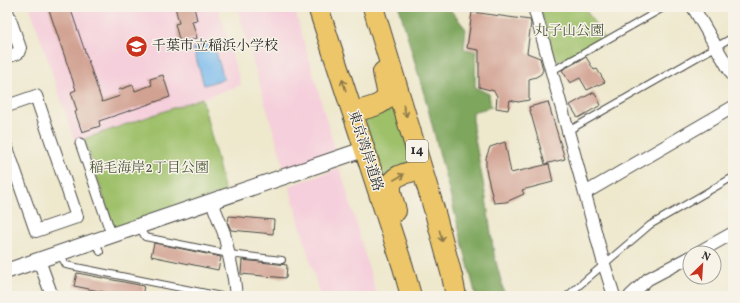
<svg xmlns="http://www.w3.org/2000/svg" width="740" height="303" viewBox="0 0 740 303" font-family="Vollkorn,'Noto Serif JP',serif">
<rect width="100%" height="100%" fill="#f7f3e8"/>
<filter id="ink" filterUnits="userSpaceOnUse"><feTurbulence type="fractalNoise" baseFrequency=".025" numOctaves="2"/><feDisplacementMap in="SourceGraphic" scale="8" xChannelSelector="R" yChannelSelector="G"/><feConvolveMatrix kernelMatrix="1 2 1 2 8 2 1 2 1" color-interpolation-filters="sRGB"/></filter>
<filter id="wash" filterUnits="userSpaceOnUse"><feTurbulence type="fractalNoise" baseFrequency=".012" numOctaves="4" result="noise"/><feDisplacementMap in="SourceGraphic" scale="16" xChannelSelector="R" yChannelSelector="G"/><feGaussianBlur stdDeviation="0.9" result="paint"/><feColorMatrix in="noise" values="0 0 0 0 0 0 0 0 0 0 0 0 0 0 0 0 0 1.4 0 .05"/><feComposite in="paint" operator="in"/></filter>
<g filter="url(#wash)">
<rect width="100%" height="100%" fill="#eee8cd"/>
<path fill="#f5cfdb" d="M30,7H218L241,85L75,142Z
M237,7H294L336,153L285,171Z
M340,168L377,296H320L289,186Z"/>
<path fill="#9ec069" stroke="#64764a" d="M540,7H584L604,38L559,62L554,60Z
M202,98L225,192L115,231L84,139Z
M393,98L413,162L384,180L364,116Z"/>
<path fill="#7ea65d" stroke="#546844" d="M399,7H448L466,29L464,49L476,51L475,87L489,94L491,107L473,112V128L486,198L494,254L505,296H476L426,101Z"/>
<path fill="#78b9ed" stroke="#52728c" d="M213,42L224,79L204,85L193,48Z"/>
<g id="blocks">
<path fill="#d1a192" d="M48,7H70L102,102L120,96L118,90L133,85L135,91L152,85L150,79L163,75L170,97L99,121L100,126L82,132L75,112L77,111L71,92L76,90Z
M175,7H194L197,20L192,21L197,38L180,43L175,24L179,23Z
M472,12L530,20L531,23L527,53L540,58L543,70L541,74L536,77L529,79V100L518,102L510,100L508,110L496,108L497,96L494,91L479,87V50L467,48Z
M586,57L594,70L597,69L605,82L587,90L580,78L570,83L562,70Z
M594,92L601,105L578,118L570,105Z
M548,102L565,159L545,164L529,107Z
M505,142L511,173L549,164L553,182L522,190L524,194L506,202L494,203L486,170V158L490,147Z
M229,216L274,220L273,234L231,230L228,223Z
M154,243L221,257L218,270L151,256Z
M242,260L287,265L286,278L241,274Z
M77,273L144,286L142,296H124L74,286Z"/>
</g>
</g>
<g filter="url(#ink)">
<use href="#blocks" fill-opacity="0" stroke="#484743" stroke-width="1"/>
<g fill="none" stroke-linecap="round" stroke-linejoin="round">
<defs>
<path id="service" d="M552,71L665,7
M568,131L733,37
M139,226L145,237L229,254L282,260
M96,241L100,252
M63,260L66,265L221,296
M567,296L650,225L733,177"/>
<path id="pedestrian" d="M80,143L109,228"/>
<path id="minor" d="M534,7L568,131L604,264L614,296
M693,7L733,76
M7,11L20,48L18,53L7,57
M7,106L36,96L77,217L36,231L7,148
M585,193L733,107
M212,202L224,233L234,279L236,296
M697,253L733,233
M39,260L52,296
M630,296L648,279L690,257"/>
<path id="tertiary" d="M7,271L365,149"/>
<path id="trunk" d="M318,7L403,267L411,296
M373,7L434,209L452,276L456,296
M353,112C362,109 387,106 387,94C387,87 384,79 383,72
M396,211C395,204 391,197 391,189C389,174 411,172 422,169"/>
</defs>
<use href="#service" stroke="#484743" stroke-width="8"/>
<use href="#pedestrian" stroke="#484743" stroke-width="11"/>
<use href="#minor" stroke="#484743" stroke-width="14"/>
<use href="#tertiary" stroke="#484743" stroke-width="17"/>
<use href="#trunk" stroke="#484743" stroke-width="22"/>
<use href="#service" stroke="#fff" stroke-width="6"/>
<use href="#pedestrian" stroke="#fff" stroke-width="9"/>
<use href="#minor" stroke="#fff" stroke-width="12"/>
<use href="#tertiary" stroke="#fff" stroke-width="15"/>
<use href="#trunk" stroke="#ecc669" stroke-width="20"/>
</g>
<defs><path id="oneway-shaft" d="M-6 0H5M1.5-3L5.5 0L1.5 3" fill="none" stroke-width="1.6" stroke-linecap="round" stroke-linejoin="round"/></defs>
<g stroke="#8c784a">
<use href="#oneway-shaft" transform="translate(344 85) rotate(-108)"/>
<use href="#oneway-shaft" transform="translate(405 111) rotate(73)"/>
<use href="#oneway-shaft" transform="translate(399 177) rotate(-30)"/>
<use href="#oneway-shaft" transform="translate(441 236) rotate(75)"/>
</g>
</g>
<defs>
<symbol id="school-disc" viewBox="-11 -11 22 22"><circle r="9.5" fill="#c8321e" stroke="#f7f3e8"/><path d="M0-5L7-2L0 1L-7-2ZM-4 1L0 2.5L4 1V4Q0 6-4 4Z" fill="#fff"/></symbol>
</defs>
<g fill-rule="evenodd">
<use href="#school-disc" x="124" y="34" width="25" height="25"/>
</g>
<g text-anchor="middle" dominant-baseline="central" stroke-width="3" stroke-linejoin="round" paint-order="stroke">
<rect fill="#f7f3e8" stroke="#686764" stroke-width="1" x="406" y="140" width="22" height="22" rx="3"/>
<g font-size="13" font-weight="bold" fill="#2b2b2b">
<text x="417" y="151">14</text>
</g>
<g font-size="14" fill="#4e583e" stroke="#f7f3e8">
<text x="569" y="31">丸子山公園</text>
<text x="149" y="168">稲毛海岸2丁目公園</text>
</g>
<g font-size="14" fill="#2b2b2b" stroke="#f7f3e8" text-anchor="start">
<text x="152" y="46">千葉市立稲浜小学校</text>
</g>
<g font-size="14" fill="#2b2b2b" stroke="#f7f3e8">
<text transform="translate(365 151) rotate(72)">東京湾岸道路</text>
</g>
</g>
<rect width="740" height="303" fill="none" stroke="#f7f3e8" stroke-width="24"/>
<g transform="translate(702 265) rotate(25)"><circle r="19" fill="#f7f3e8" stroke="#a5a39c"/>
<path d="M0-3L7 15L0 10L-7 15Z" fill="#c8321e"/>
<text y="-6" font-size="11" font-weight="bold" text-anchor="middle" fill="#2b2b2b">N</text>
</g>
</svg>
